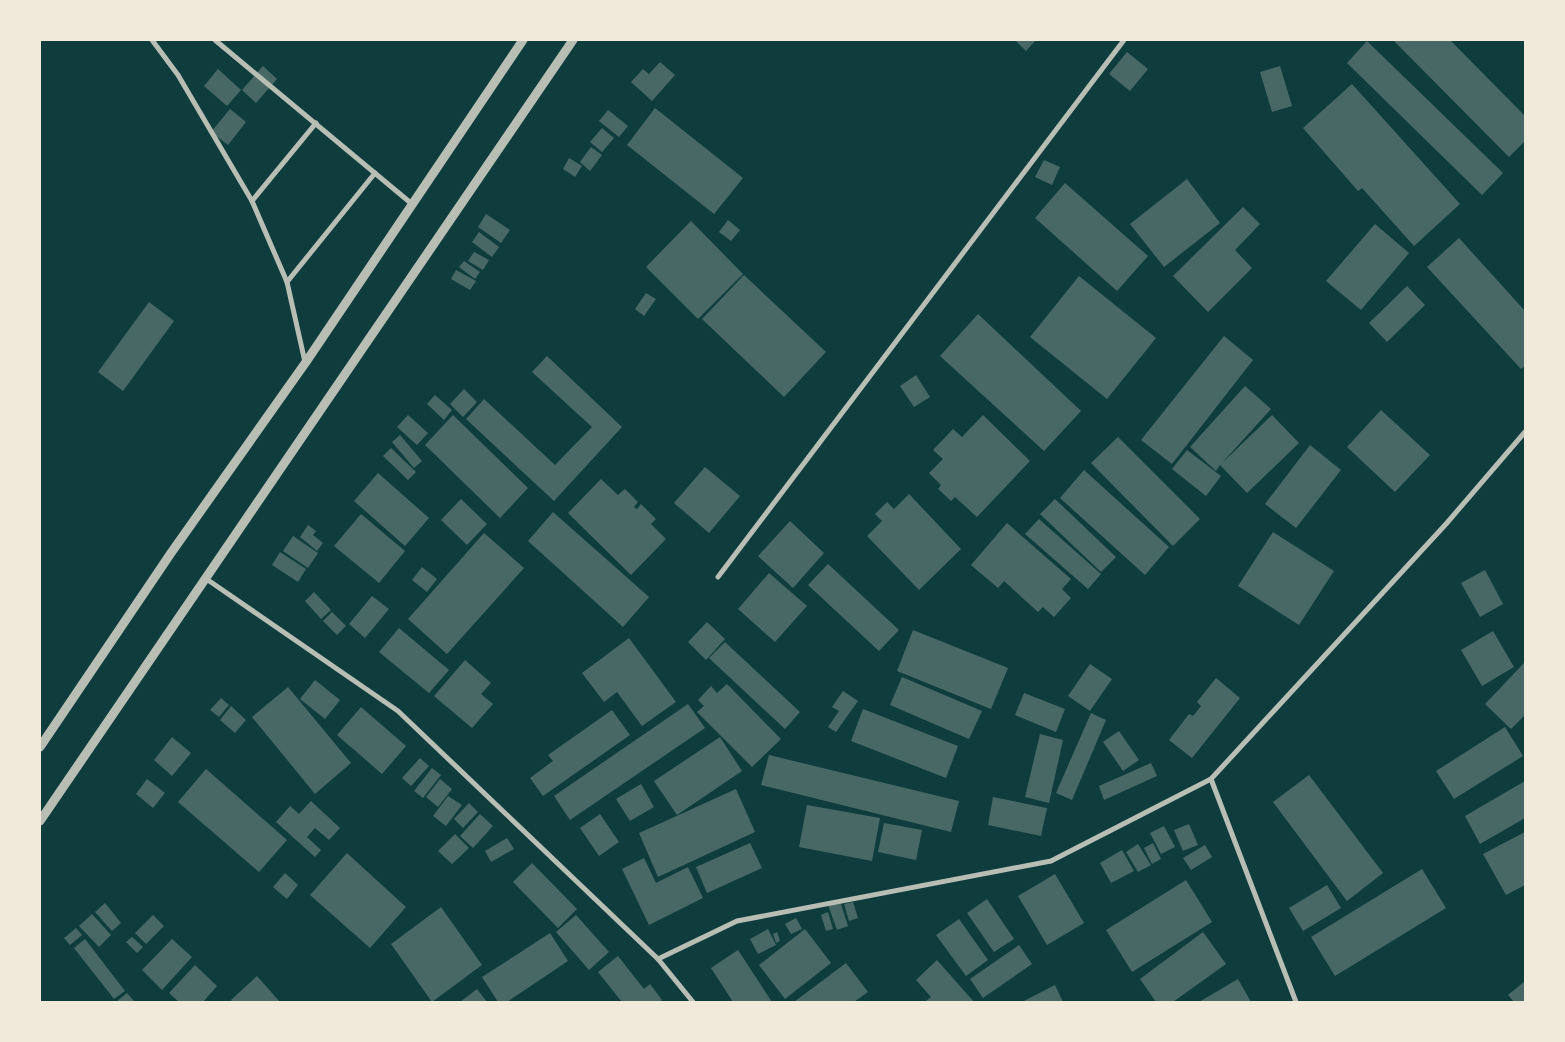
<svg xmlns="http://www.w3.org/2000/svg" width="1565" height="1042" viewBox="0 0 1565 1042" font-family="'Nunito Sans',sans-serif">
	<rect width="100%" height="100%" fill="#0f3d3e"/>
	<g fill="#486865">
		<polygon points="1015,40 1036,40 1026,51"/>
		<polygon points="1393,40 1450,40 1525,116 1525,141 1509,157"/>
		<polygon points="1367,41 1503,173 1482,195 1347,63"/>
		<polygon points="1127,52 1148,69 1130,91 1109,74"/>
		<polygon points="660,62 675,75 652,101 631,82 643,69 649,74"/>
		<polygon points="263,66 277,79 256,103 242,90"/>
		<polygon points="1280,66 1292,106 1272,112 1260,72"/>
		<polygon points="218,69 241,90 227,106 204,86"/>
		<polygon points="1352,84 1460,204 1414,246 1362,188 1358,191 1303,128"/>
		<polygon points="655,108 743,178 714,214 627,145"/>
		<polygon points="230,109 246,122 228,145 211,132"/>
		<polygon points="608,110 628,126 619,137 599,121"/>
		<polygon points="602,128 614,138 602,152 590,142"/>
		<polygon points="591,147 602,155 590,171 580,162"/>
		<polygon points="569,158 582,166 575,177 563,169"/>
		<polygon points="1044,160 1060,167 1052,185 1035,177"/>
		<polygon points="1187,179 1220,223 1164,267 1130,224"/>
		<polygon points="1065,183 1148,256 1117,291 1035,218"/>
		<polygon points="1243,207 1260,224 1235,250 1252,268 1208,312 1173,276"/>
		<polygon points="486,214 510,230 501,243 478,227"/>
		<polygon points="728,220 740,230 731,241 719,232"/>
		<polygon points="691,221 743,274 698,319 646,267"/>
		<polygon points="1375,224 1409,253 1361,310 1326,281"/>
		<polygon points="479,232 499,247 492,257 472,242"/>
		<polygon points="1459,238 1525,311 1525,366 1521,369 1427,267"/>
		<polygon points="474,252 489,260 483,270 468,261"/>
		<polygon points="464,261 480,272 475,279 459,267"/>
		<polygon points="456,270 476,281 470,290 451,279"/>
		<polygon points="744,275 826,352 784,397 702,319"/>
		<polygon points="1079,276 1156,338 1107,399 1030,337"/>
		<polygon points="1407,286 1425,305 1387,342 1369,323"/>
		<polygon points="646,293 656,299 644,316 635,309"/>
		<polygon points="149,302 174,321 123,391 98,372"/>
		<polygon points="978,314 1081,411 1044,451 940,356"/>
		<polygon points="1224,336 1253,360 1172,464 1141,440"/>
		<polygon points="547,356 622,427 554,501 466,419 484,399 555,465 592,427 532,372"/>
		<polygon points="916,375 930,397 914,407 900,386"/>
		<polygon points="1245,386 1271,409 1222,463 1272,415 1299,443 1247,493 1220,465 1216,471 1190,447"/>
		<polygon points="464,389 477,402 463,417 450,404"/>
		<polygon points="435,395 452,410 444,420 427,404"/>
		<polygon points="1381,410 1430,455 1395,492 1347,447"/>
		<polygon points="408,415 428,433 417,445 397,427"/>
		<polygon points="453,415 528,488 500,518 425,445"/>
		<polygon points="983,415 1030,461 977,517 955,497 951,501 938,489 941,485 929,473 943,459 933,450 953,429 962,437"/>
		<polygon points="400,435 422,461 414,468 392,442"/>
		<polygon points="1118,437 1200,519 1173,546 1091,463"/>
		<polygon points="1310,445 1341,470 1296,528 1265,504"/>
		<polygon points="391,448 416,472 408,480 383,456"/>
		<polygon points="1187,450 1221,476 1206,496 1172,469"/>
		<polygon points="705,467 740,496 709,533 674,503"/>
		<polygon points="1084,470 1169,547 1145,575 1060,498"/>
		<polygon points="378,473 429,518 405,546 354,501"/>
		<polygon points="601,479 618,495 625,489 638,502 634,507 637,509 641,504 656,519 651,524 666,539 631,575 568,513"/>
		<polygon points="909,494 961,549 919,590 867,536 882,521 875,514 887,502 894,509"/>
		<polygon points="461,499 487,524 467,545 441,520"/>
		<polygon points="1055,499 1116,557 1101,572 1040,514"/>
		<polygon points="553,512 649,597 623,627 528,541"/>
		<polygon points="361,514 405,551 379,583 334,546"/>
		<polygon points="1039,519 1101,574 1088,589 1025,534"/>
		<polygon points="790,521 824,553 793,588 758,556"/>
		<polygon points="1007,523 1071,579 1062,589 1071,598 1054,617 1043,607 1038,612 1004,581 998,588 971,565"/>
		<polygon points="308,525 316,531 313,535 323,543 317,551 300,537"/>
		<polygon points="1273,532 1334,571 1299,625 1238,586"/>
		<polygon points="484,533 524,568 447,654 408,619"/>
		<polygon points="293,536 318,553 308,568 283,551"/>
		<polygon points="280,552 306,569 298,582 272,565"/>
		<polygon points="828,564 899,630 879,651 808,585"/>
		<polygon points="422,567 437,579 427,592 412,580"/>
		<polygon points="1485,570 1503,604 1480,617 1461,583"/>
		<polygon points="769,573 807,606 775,642 738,609"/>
		<polygon points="314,592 331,610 321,619 305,601"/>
		<polygon points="372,596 389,609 365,638 349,624"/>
		<polygon points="332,612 346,626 337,635 323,621"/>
		<polygon points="707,622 725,639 706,660 688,642"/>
		<polygon points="399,628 449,670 429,693 379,652"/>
		<polygon points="913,630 1008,668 991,709 897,671"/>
		<polygon points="1493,631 1514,667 1482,686 1461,650"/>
		<polygon points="629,638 676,702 642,726 617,692 604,702 582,673"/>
		<polygon points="725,642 800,712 785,729 709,658"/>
		<polygon points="465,660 491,683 481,694 493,704 472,728 434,696"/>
		<polygon points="1525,662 1525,715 1511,729 1485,704"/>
		<polygon points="1090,664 1112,679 1090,711 1068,696"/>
		<polygon points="902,677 982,711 969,739 890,705"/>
		<polygon points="1216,678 1240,698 1192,758 1169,740 1189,714 1193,716 1201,706 1197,702"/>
		<polygon points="315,680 340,700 325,719 300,699"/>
		<polygon points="727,684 781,739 752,767 697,712 704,706 698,700 711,686 717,693"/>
		<polygon points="288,687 351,763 315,794 252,717"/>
		<polygon points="843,691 858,701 836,732 828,727 839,711 832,707"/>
		<polygon points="1024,693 1065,709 1056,732 1015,715"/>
		<polygon points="221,698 229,705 219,717 210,710"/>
		<polygon points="688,704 705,728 570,820 554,796"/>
		<polygon points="231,706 246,720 235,733 220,720"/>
		<polygon points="361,707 406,746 382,774 337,735"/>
		<polygon points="863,709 958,746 946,778 851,741"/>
		<polygon points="612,710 630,735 543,796 530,778 553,761 548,755"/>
		<polygon points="1091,713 1106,720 1072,800 1056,793"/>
		<polygon points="1505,727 1523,756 1454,799 1436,771"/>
		<polygon points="1119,731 1139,760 1123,771 1103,742"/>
		<polygon points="1040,734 1063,740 1049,803 1025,797"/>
		<polygon points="172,737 191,753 172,776 154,760"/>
		<polygon points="720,737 742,771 677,815 654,781"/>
		<polygon points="769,755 959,801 951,832 761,785"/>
		<polygon points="420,758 429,766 411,786 402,778"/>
		<polygon points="1151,763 1157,776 1104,800 1099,786"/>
		<polygon points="432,768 441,775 423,798 414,791"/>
		<polygon points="206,769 287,840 259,872 178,802"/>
		<polygon points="1309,775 1383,873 1347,901 1273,802"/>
		<polygon points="147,779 165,793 153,808 136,794"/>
		<polygon points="440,779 452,789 438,807 426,797"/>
		<polygon points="1525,781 1525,818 1480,844 1465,816"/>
		<polygon points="641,784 654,807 630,821 616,799"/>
		<polygon points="736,789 755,832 658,877 639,833"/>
		<polygon points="448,796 462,805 446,826 433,816"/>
		<polygon points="993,797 1047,808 1041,836 988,825"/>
		<polygon points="311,801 340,828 329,840 315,828 307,837 321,850 315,857 276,822 290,806 299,814"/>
		<polygon points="469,803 478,812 463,828 454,819"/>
		<polygon points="807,805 880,818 872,861 799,847"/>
		<polygon points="480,814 493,826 473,848 460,836"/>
		<polygon points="600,814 619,842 599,856 580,828"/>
		<polygon points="884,823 922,830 916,860 878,852"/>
		<polygon points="1189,824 1198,845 1183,851 1174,830"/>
		<polygon points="1164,826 1175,847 1161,854 1150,833"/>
		<polygon points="1525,832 1525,885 1506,895 1483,854"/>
		<polygon points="455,834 469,848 452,864 438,851"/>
		<polygon points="507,838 514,849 491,862 485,851"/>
		<polygon points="750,843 762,868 707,893 696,867"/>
		<polygon points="1153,843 1161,859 1152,864 1144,848"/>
		<polygon points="1138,844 1151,865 1138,872 1126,852"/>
		<polygon points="1205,845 1212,857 1191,870 1183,858"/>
		<polygon points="1122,850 1134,871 1111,883 1100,863"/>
		<polygon points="347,853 406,907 370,948 310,895"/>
		<polygon points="644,858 656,883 688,867 703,898 649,925 622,869"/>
		<polygon points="532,863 577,909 558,928 513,882"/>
		<polygon points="1422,869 1446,908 1335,976 1311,937"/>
		<polygon points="285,873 298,885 287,899 273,887"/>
		<polygon points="1055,874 1084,923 1047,945 1018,896"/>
		<polygon points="1186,880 1212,922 1132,972 1106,930"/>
		<polygon points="1327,885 1341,908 1303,931 1289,908"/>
		<polygon points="987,899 1014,939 994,952 967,913"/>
		<polygon points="840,901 848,926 837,930 828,905"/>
		<polygon points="853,902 858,918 849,921 844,904"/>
		<polygon points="105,903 121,923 112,931 95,912"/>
		<polygon points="441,907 482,965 432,1002 391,944"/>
		<polygon points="828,912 833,929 826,931 821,915"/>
		<polygon points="92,914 111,935 99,947 79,926"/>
		<polygon points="153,915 164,926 146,944 135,933"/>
		<polygon points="576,915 609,952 589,970 556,932"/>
		<polygon points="796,918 802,929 791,934 785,924"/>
		<polygon points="959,919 988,960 966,976 936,935"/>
		<polygon points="76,928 82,935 70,945 64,938"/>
		<polygon points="768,929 776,945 758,954 750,939"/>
		<polygon points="805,929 831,963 785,999 759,965"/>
		<polygon points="777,932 780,941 776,943 773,934"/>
		<polygon points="1203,932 1226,964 1173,1002 1156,1002 1140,979"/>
		<polygon points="550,933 568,961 507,1002 498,1002 482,977"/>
		<polygon points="132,937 143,947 137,953 126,942"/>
		<polygon points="85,939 125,991 114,999 74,948"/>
		<polygon points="172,939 192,957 162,990 142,970"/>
		<polygon points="1019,945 1032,964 983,998 970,979"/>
		<polygon points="738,950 772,1002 733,1002 711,968"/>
		<polygon points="618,956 644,989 650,984 662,1000 659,1002 622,1002 598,972"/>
		<polygon points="937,960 974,1002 926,1001 931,997 916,980"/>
		<polygon points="846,963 868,992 854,1002 794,1002"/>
		<polygon points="195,965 217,986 203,1002 179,1002 169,993"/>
		<polygon points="257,976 280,1002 233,1002 231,1000"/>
		<polygon points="1238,979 1251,1002 1199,1002"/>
		<polygon points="1525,981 1525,1002 1514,1002 1508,995"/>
		<polygon points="1055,985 1063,1002 1022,1002"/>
		<polygon points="477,989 487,1002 460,1002"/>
		<polygon points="127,993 135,1002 116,1002"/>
	</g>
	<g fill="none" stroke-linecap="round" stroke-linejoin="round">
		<g stroke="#b8beb3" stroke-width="5">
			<polyline points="152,40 178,75 252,201 287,282 305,362"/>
			<polyline points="215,40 412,204"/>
			<polyline points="252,201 316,123"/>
			<polyline points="287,282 375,173"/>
			<polyline points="718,577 1124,40"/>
			<polyline points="205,578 398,711 658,959 693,1002"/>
			<polyline points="1211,779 1296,1002"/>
			<polyline points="658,959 737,921 1051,861 1211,779 1446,524 1525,432"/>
		</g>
		<g stroke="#b8beb3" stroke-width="9">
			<polyline points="40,747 171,553 306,362 523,40"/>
			<polyline points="40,821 573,40"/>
		</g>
	</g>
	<rect width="1565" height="1042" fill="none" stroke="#f1e9da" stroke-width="82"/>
</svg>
